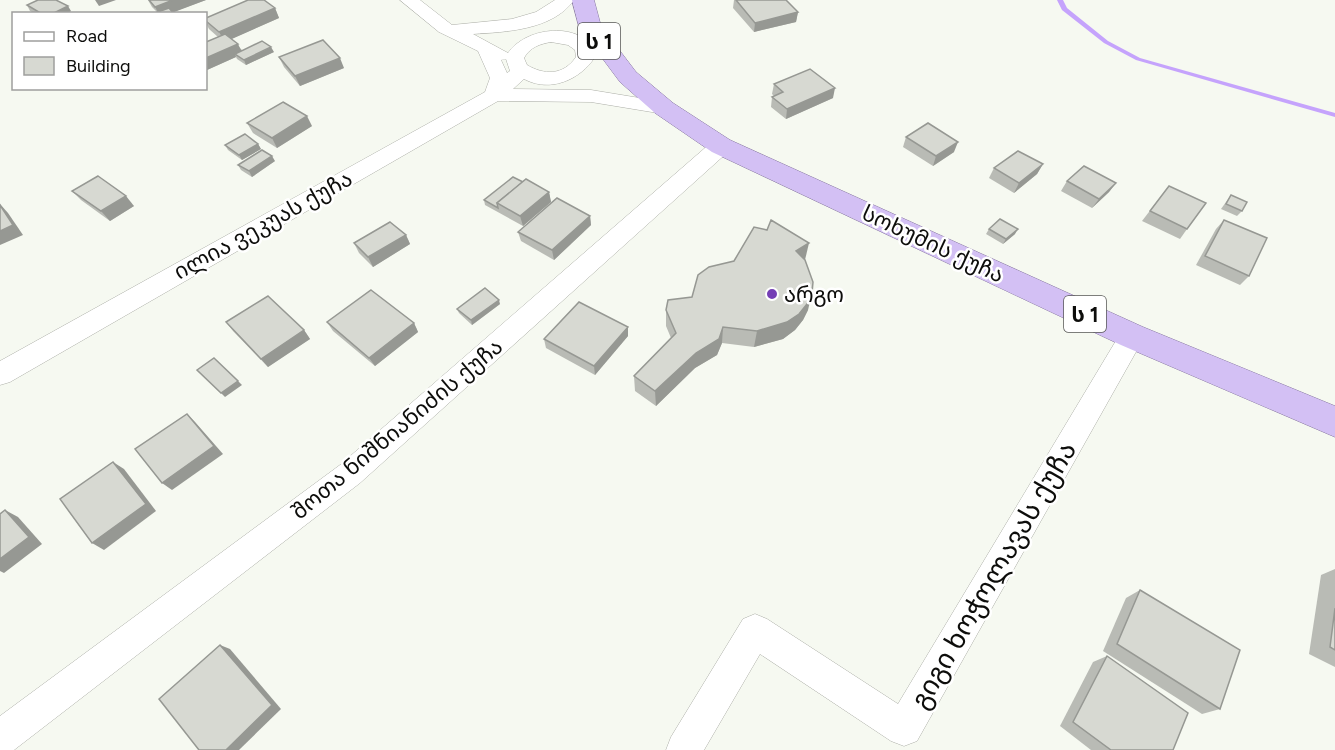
<svg xmlns="http://www.w3.org/2000/svg" width="1335" height="750" viewBox="0 0 1335 750" font-family="Figtree,'Noto Sans Georgian',sans-serif">
	<rect width="100%" height="100%" fill="#f6f9f1"/>
	<g fill="none" stroke-linecap="round" stroke-linejoin="round">
		<polygon fill="#c5a3fc" fill-rule="evenodd" points="1057,0 1063,0 1067,8 1108,41 1140,58 1335,113 1335,117 1136,60 1104,43 1062,10"/>
		<g stroke="#acaea7" stroke-width="1">
			<g id="minor">
				<path d="M400,0H420L452,25L512,19L536,12L555,0H574C553,30 506,32 473,34L508,53C525,28 575,21 594,48L595,57C580,80 550,93 524,79L513,89L591,90L664,102L671,104L674,108L671,112L664,114L591,102L498,101L10,382L0,385V361L485,92L490,78L478,51L439,32ZM551,42L568,45L575,50L576,57C563,76 544,75 527,65L524,58C530,47 540,44 551,42ZM506,59L510,71L507,73L501,60Z"/>
				<polygon points="721,139 729,141 732,146 729,151 360,483 14,750 0,750 0,716 340,465 713,141"/>
				<polygon points="1132,326 1141,329 1145,336 1141,343 917,741 904,746 891,741 760,654 704,750 666,750 671,737 743,619 755,614 767,619 898,704 1123,329"/>
			</g>
		</g>
		<g stroke="#8777a0" stroke-width="1">
			<polygon id="trunk" points="572,0 594,0 601,26 636,72 673,103 730,140 1143,327 1335,406 1335,437 1121,345 712,152 655,113 620,82 579,27"/>
		</g>
		<use href="#minor" fill="#fff" fill-rule="evenodd"/>
		<use href="#trunk" fill="#d3c0f4" fill-rule="evenodd"/>
	</g>
	<g fill="#b9bbb5">
		<polygon points="148,0 206,0 173,12 157,12 152,7"/>
		<polygon points="734,0 786,0 798,12 796,22 754,32 733,8"/>
		<polygon points="27,5 71,11 66,14 36,14 30,11"/>
		<polygon points="275,8 279,18 231,39 242,50 274,52 246,65 237,59 236,57 207,70 206,69 206,42 218,37 209,29 206,23 206,18"/>
		<polygon points="279,57 344,68 300,86 284,67"/>
		<polygon points="774,84 833,98 786,119 771,107 772,97 774,96 772,94"/>
		<polygon points="247,123 312,126 277,148 253,133"/>
		<polygon points="906,137 954,152 933,166 903,147"/>
		<polygon points="258,144 261,149 242,160 228,150 225,145"/>
		<polygon points="275,161 252,177 241,170 238,165"/>
		<polygon points="1043,164 1037,174 1014,193 989,178 994,168"/>
		<polygon points="1067,181 1116,183 1109,192 1092,208 1061,191"/>
		<polygon points="523,182 549,192 551,202 523,226 485,205 484,200"/>
		<polygon points="1169,186 1187,229 1180,239 1142,221"/>
		<polygon points="72,191 134,206 110,221 81,200"/>
		<polygon points="1231,195 1242,211 1237,216 1221,209"/>
		<polygon points="590,216 591,225 554,260 521,241 518,232"/>
		<polygon points="1224,220 1249,276 1240,285 1196,265 1216,229"/>
		<polygon points="989,229 1015,234 1003,244 986,234"/>
		<polygon points="767,230 805,260 808,310 803,320 795,330 783,339 754,347 722,343 717,355 695,368 656,406 635,391 634,376 671,338 666,326 666,310 692,297 734,261"/>
		<polygon points="406,235 410,244 373,267 359,253 354,243"/>
		<polygon points="500,304 472,325 459,313 457,309"/>
		<polygon points="226,322 304,330 310,339 268,367 233,331"/>
		<polygon points="327,322 414,323 418,332 375,366 333,331"/>
		<polygon points="628,327 628,336 595,375 546,348 544,339"/>
		<polygon points="1335,569 1335,667 1309,654 1321,575"/>
		<polygon points="1140,590 1220,709 1202,714 1103,651 1126,598"/>
		<polygon points="1107,656 1173,750 1091,750 1060,726 1093,662"/>
	</g>
	<g fill="#969893">
		<polygon points="95,0 116,0 99,6"/>
		<polygon points="173,0 206,0 169,14 159,14 155,7"/>
		<polygon points="68,6 71,11 66,14 52,14"/>
		<polygon points="275,8 279,18 225,42 219,32"/>
		<polygon points="798,12 796,22 754,32 755,23"/>
		<polygon points="238,44 243,54 235,54 236,57 207,70 206,68 206,58"/>
		<polygon points="271,47 274,52 246,65 244,60"/>
		<polygon points="340,58 344,68 300,86 295,76"/>
		<polygon points="835,88 833,98 786,119 787,109"/>
		<polygon points="307,116 312,126 277,148 272,138"/>
		<polygon points="958,142 954,152 933,166 936,156"/>
		<polygon points="258,144 261,149 242,160 239,155"/>
		<polygon points="272,156 275,161 252,177 249,171"/>
		<polygon points="1043,164 1037,174 1014,193 1019,183"/>
		<polygon points="1116,183 1109,192 1092,208 1099,199"/>
		<polygon points="549,192 551,202 523,226 520,216"/>
		<polygon points="126,196 134,206 110,221 101,211"/>
		<polygon points="0,204 8,213 23,235 0,245"/>
		<polygon points="590,216 591,225 554,260 552,250"/>
		<polygon points="1018,229 1015,234 1003,244 1006,239"/>
		<polygon points="406,235 410,244 373,267 368,257"/>
		<polygon points="809,243 805,260 796,251"/>
		<polygon points="812,293 808,310 803,320 795,330 783,339 754,347 757,331"/>
		<polygon points="499,300 500,304 472,325 471,320"/>
		<polygon points="414,323 418,332 375,366 369,358"/>
		<polygon points="628,327 628,336 595,375 594,366"/>
		<polygon points="723,327 722,343 717,355 695,368 656,406 655,391"/>
		<polygon points="304,330 310,339 268,367 261,359"/>
		<polygon points="238,381 242,385 225,397 221,393"/>
		<polygon points="187,414 195,422 223,454 172,490 162,483"/>
		<polygon points="113,462 124,469 156,511 104,550 92,543"/>
		<polygon points="5,510 18,517 42,544 4,573 0,571 0,559"/>
		<polygon points="220,645 230,649 281,709 239,750 226,750"/>
	</g>
	<g fill="#d7d9d2" stroke="#969893" stroke-width="1.5">
		<polygon points="38,0 56,0 68,6 52,14 42,14 27,5"/>
		<polygon points="149,0 173,0 155,7"/>
		<polygon points="248,0 264,0 275,8 219,32 206,21 206,18"/>
		<polygon points="736,0 786,0 798,12 755,23"/>
		<polygon points="169,8 174,14 152,14"/>
		<polygon points="225,34 238,44 206,58 206,42"/>
		<polygon points="323,40 340,58 295,76 279,57"/>
		<polygon points="262,41 271,47 244,60 235,54"/>
		<polygon points="810,69 835,88 787,109 772,97 783,92 774,84"/>
		<polygon points="283,102 307,116 272,138 247,123"/>
		<polygon points="928,123 958,142 936,156 906,137"/>
		<polygon points="245,134 258,144 239,155 225,145"/>
		<polygon points="262,150 272,156 249,171 238,165"/>
		<polygon points="1018,151 1043,164 1019,183 994,168"/>
		<polygon points="1084,166 1116,183 1099,199 1067,181"/>
		<polygon points="98,176 126,196 101,211 72,191"/>
		<polygon points="513,177 523,182 497,203 498,208 484,200"/>
		<polygon points="526,179 549,192 520,216 497,203"/>
		<polygon points="1169,186 1206,203 1187,229 1150,211"/>
		<polygon points="1231,195 1247,202 1242,211 1226,204"/>
		<polygon points="557,198 590,216 552,250 518,232"/>
		<polygon points="0,205 13,225 0,231"/>
		<polygon points="1000,219 1018,229 1006,239 989,229"/>
		<polygon points="771,220 809,243 796,251 805,260 813,282 812,293 807,304 799,314 787,322 757,331 723,327 719,339 696,353 655,391 634,376 676,333 666,310 668,300 692,297 698,275 709,267 734,261 754,227 767,230"/>
		<polygon points="1224,220 1267,238 1249,276 1205,256"/>
		<polygon points="390,222 406,235 368,257 354,243"/>
		<polygon points="485,288 499,300 471,320 457,309"/>
		<polygon points="371,290 414,323 369,358 327,322"/>
		<polygon points="268,296 304,330 261,359 226,322"/>
		<polygon points="579,302 628,327 594,366 544,339"/>
		<polygon points="214,358 238,381 221,393 197,370"/>
		<polygon points="187,414 214,446 162,483 135,449"/>
		<polygon points="113,462 146,504 92,543 60,499"/>
		<polygon points="5,510 29,537 0,559 0,514"/>
		<polygon points="1140,590 1240,650 1220,709 1117,644"/>
		<polygon points="1335,608 1335,650 1330,647"/>
		<polygon points="220,645 272,705 226,750 199,750 159,699"/>
		<polygon points="1107,656 1188,713 1173,750 1111,750 1073,722"/>
	</g>
	<circle fill="#753fb5" stroke="#fff" stroke-width="2" cx="772" cy="294" r="6"/>
	<g text-anchor="middle" dominant-baseline="central" stroke-width="5" stroke-linejoin="round" paint-order="stroke">
		<g fill="#fff" stroke="#565654" stroke-width="1.5">
			<rect x="578" y="23" width="42" height="36" rx="4.5"/>
			<rect x="1064" y="296" width="42" height="36" rx="4.5"/>
		</g>
		<g font-size="21" font-weight="bold" fill="#0d0d0b">
			<text x="599" y="41">ს 1</text>
			<text x="1085" y="314">ს 1</text>
		</g>
		<g font-size="22" fill="#0d0d0b" stroke="#fff">
			<text transform="translate(263 225) rotate(-29)">ილია ვეკუას ქუჩა</text>
			<text transform="translate(933 244) rotate(25)">სოხუმის ქუჩა</text>
			<text transform="translate(397 429) rotate(-40)">შოთა ნიშნიანიძის ქუჩა</text>
		</g>
		<g font-size="22" fill="#0d0d0b" stroke="#fff" text-anchor="start">
			<text x="784" y="294">არგო</text>
		</g>
		<g font-size="27" fill="#0d0d0b" stroke="#fff">
			<text transform="translate(993 575) rotate(-60)">გიგი ხოჭოლავას ქუჩა</text>
		</g>
	</g>
	<rect x="12" y="12" width="195" height="78" fill="#ffffff" stroke="#9e9e9d" stroke-width="1.5"/>
	<rect x="24" y="32" width="30" height="9" fill="#ffffff" stroke="#9e9e9d" stroke-width="1.5"/>
	<text x="66" y="42" font-size="18" fill="#0d0d0b">Road</text>
	<rect x="24" y="57" width="30" height="18" fill="#d7d9d2" stroke="#9e9e9d" stroke-width="1.5"/>
	<text x="66" y="72" font-size="18" fill="#0d0d0b">Building</text>
</svg>
